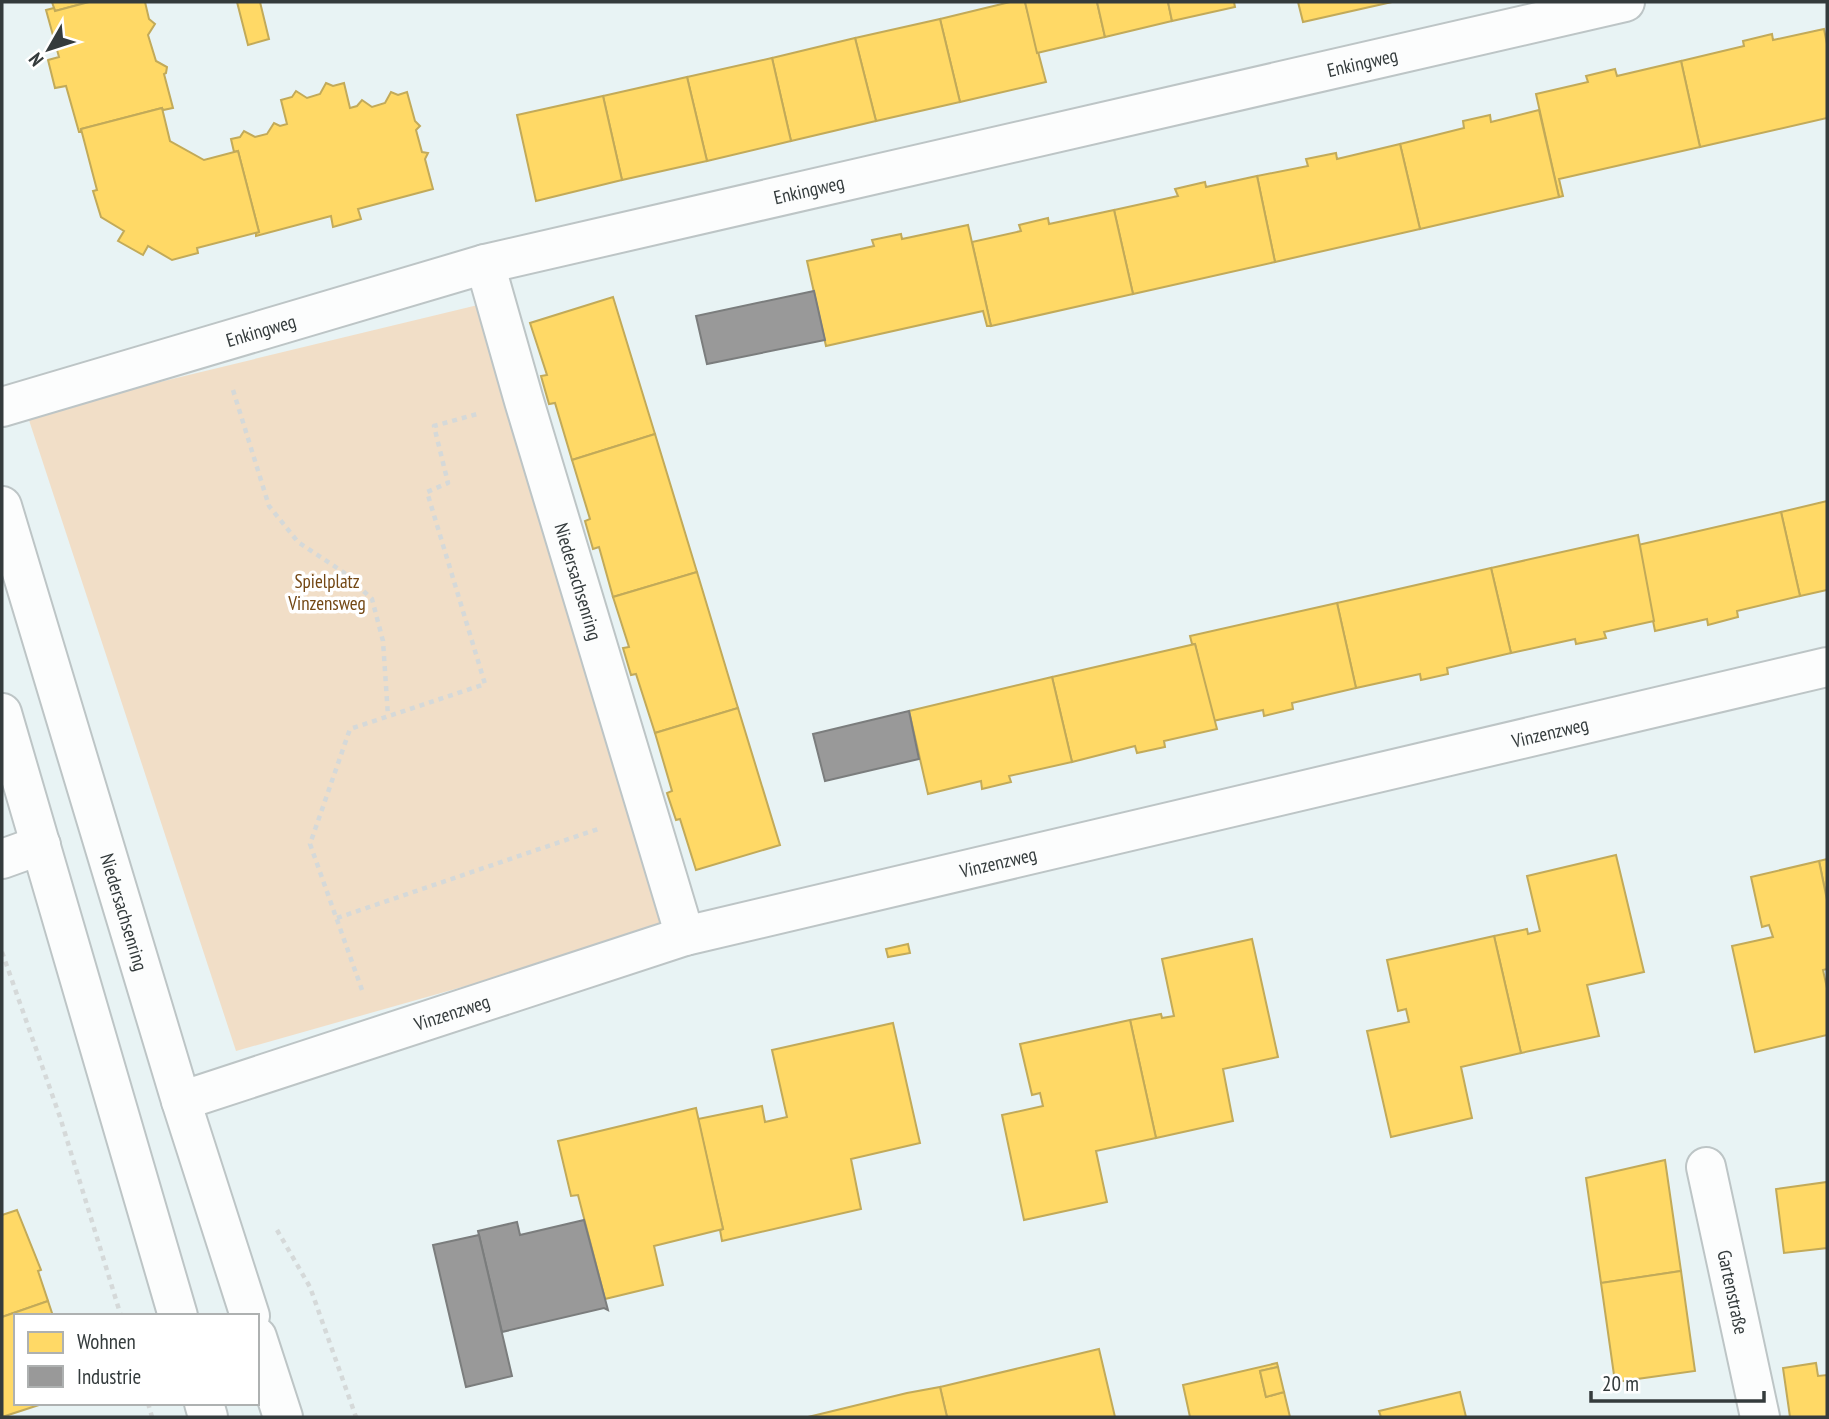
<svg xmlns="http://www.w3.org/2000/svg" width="1829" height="1419" viewBox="0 0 1829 1419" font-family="'PT Sans Narrow',sans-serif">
	<rect width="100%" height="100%" fill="#e8f3f4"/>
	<polygon fill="#f1dec7" points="482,304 664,930 236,1051 27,414"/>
	<g fill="#ffd966" stroke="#c2aa59" stroke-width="2">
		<polygon points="52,2 89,2 55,11"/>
		<polygon points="89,2 145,2 149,19 155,24 148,35 156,61 167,67 166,73 164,74 173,108 163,110 162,108 81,129 81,132 79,132 66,86 55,88 48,60 59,57 46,10 54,8 55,11"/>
		<polygon points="237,2 260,2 269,39 248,45"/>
		<polygon points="1010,2 1025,2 1046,82 960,102 940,19"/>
		<polygon points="1025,2 1097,2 1105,37 1037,53"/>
		<polygon points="1097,2 1168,2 1172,21 1105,37"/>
		<polygon points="1168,2 1234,2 1235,7 1172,21"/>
		<polygon points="1298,2 1392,2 1303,22"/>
		<polygon points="940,19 960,102 876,121 855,38"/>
		<polygon points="1824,29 1827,44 1827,118 1700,147 1681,61 1744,46 1743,41 1772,34 1773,40"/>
		<polygon points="855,38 876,121 791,141 772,58"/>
		<polygon points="772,58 791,141 707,161 687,77"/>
		<polygon points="1681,61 1700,147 1559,179 1563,196 1559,197 1536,94 1588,82 1586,76 1615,69 1617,76"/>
		<polygon points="687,77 707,161 622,180 603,96"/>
		<polygon points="326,83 333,86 344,83 350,108 357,106 362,100 372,107 385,103 391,92 398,95 407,92 415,121 420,126 416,130 422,152 428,153 425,159 433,189 358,209 361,219 333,227 331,216 256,236 256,233 259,232 238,151 234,152 231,139 240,137 244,131 255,137 267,134 274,123 280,126 287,124 281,100 292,97 296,91 307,98 320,94"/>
		<polygon points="603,96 622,180 536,201 517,115"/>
		<polygon points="162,108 170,141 204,160 238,151 259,232 197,248 198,253 172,260 148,246 143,255 118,241 124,231 101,217 93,191 97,190 81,129"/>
		<polygon points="1539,110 1559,197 1420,229 1400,144 1464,128 1463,121 1490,115 1491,122"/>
		<polygon points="1400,144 1420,229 1275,262 1257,176 1308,166 1306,159 1336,153 1337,159"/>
		<polygon points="1257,176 1275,262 1133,294 1114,210 1178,196 1175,189 1205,182 1206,187"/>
		<polygon points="1114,210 1133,294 991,326 972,242 1021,231 1019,225 1048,218 1049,224"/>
		<polygon points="968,225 991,326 987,326 983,311 826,346 807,261 874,246 872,240 901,234 902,239"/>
		<polygon points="613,297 655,434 572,460 555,403 549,404 541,376 547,375 530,323"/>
		<polygon points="655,434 697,572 613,597 599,547 593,549 585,521 590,519 572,460"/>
		<polygon points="1827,501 1827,590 1800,596 1781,512"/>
		<polygon points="1781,512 1800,596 1737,611 1738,617 1708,625 1707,619 1655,631 1638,545"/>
		<polygon points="1638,535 1654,621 1604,632 1606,638 1576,644 1575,639 1511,653 1491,568"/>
		<polygon points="1491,568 1511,653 1447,668 1448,674 1421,680 1420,674 1356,688 1337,603"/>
		<polygon points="697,572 738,708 655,733 636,674 631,675 623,648 629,647 613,597"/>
		<polygon points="1337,603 1356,688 1292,703 1293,709 1264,716 1263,710 1213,721 1195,644 1192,644 1190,636"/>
		<polygon points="1195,644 1217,729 1164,741 1165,747 1137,753 1135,746 1072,762 1052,677"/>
		<polygon points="1052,677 1072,762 1009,776 1011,782 982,789 981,781 928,794 909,711"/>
		<polygon points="738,708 780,845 696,870 680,819 676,820 667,793 672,791 655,733"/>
		<polygon points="1616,855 1644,972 1587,985 1599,1036 1521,1053 1494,936 1527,929 1528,934 1540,931 1527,876"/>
		<polygon points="1827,859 1827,900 1819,861"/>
		<polygon points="1819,861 1827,900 1827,969 1823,970 1827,988 1827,1035 1755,1052 1732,946 1773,937 1769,925 1762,927 1751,877"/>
		<polygon points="1494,936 1521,1053 1461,1067 1472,1118 1391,1137 1367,1031 1409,1022 1406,1009 1398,1011 1387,960"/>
		<polygon points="1252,939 1278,1057 1223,1069 1233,1121 1156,1138 1130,1020 1161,1014 1162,1018 1174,1016 1162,959"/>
		<polygon points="908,944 910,953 888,957 886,949"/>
		<polygon points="1130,1020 1156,1138 1096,1151 1107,1202 1024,1220 1002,1115 1043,1106 1040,1093 1032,1095 1020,1044"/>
		<polygon points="893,1023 920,1143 851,1159 861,1209 722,1241 720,1230 723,1229 698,1119 762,1106 765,1122 787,1117 772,1050"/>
		<polygon points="696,1108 723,1229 654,1246 663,1285 605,1299 578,1195 571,1196 558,1141"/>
		<polygon points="1665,1160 1681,1271 1601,1283 1586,1178"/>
		<polygon points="1827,1182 1827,1248 1784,1253 1776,1189"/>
		<polygon points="17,1210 41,1270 38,1271 48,1301 2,1317 2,1215"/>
		<polygon points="1681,1271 1695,1371 1615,1382 1601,1283"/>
		<polygon points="48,1301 53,1316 16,1316 16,1403 45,1403 2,1417 2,1317"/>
		<polygon points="1099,1349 1115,1417 947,1417 940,1387"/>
		<polygon points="1277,1363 1278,1367 1260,1371 1266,1397 1284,1392 1290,1417 1190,1417 1183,1385"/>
		<polygon points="1816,1363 1818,1376 1827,1375 1827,1417 1790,1417 1783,1368"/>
		<polygon points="1278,1367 1284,1392 1266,1397 1260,1371"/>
		<polygon points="940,1387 947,1417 808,1417 907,1393"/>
		<polygon points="1460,1392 1466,1417 1381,1417 1379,1411"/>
	</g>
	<g fill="#999" stroke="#7b7d7d" stroke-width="2">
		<polygon points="814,291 825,340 707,364 696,316"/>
		<polygon points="909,711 919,759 825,781 813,734"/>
		<polygon points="584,1220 608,1310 604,1308 502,1332 478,1231 517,1222 520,1235"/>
		<polygon points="479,1235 512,1376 466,1387 433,1245"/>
	</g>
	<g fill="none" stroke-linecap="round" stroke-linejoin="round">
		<g stroke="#bdc5c6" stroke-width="42">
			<g id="street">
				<path id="s1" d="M485,264L524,401L685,936"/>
				<path id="s2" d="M2,407L485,264L1625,2"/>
				<polyline points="2,859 41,845"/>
				<path id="s3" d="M181,1101L685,936L1827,667"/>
				<path id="s4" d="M1706,1167L1760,1417"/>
			</g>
		</g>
		<g stroke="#bdc5c6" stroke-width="42">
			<g id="secondary">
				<path id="s5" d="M2,506L181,1101L250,1316"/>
				<polyline points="2,713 178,1316"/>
				<polyline points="257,1337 283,1417"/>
				<polyline points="204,1403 208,1417"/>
			</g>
		</g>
		<g stroke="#d5d9d9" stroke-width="4.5" stroke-dasharray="5 5" stroke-linecap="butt">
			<polyline points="233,390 269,506 298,542 343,572 372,599 383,641 388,716"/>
			<polyline points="337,918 601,828"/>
			<polyline points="2,952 60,1117 121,1316"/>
			<polyline points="362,990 310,844 350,729 485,684 427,492 448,483 434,426 477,414"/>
			<polyline points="277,1230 310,1287 356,1417"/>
			<polyline points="148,1403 152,1417"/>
		</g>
		<use href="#street" stroke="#fcfdfd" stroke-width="38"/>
		<use href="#secondary" stroke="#fcfdfd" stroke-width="38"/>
	</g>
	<g text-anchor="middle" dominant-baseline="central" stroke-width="7" stroke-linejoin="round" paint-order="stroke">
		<g font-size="19" fill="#343b3c" stroke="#fff">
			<text stroke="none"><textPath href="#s2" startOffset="1404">Enkingweg</textPath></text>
			<text stroke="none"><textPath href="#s2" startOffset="836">Enkingweg</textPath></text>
			<text stroke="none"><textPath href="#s2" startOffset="270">Enkingweg</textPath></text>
			<text stroke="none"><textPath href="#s1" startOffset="331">Niedersachsenring</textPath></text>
			<text stroke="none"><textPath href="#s3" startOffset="1419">Vinzenzweg</textPath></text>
			<text stroke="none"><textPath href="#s3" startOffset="852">Vinzenzweg</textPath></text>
			<text stroke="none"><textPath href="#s5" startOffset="424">Niedersachsenring</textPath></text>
			<text stroke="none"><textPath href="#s3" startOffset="285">Vinzenzweg</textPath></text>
			<text stroke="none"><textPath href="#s4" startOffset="128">Gartenstraße</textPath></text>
		</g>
		<g font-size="19" fill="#734713" stroke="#fff">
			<text x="327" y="581">Spielplatz<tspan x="327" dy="22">Vinzensweg</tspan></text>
		</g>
	</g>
	<rect width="1829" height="1419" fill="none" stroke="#343b3c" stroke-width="7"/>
	<rect x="14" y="1314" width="245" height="91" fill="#ffffff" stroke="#aeb1b1" stroke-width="2"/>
	<rect x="28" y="1332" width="35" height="21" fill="#ffd966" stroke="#aeb1b1" stroke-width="2"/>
	<text x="77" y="1349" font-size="21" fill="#343b3c">Wohnen</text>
	<rect x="28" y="1366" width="35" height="21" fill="#999999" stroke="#aeb1b1" stroke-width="2"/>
	<text x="77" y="1384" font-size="21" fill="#343b3c">Industrie</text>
	<g transform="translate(49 49) rotate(231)" stroke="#ffffff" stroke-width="5" paint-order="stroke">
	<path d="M0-5L12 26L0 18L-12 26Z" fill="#343b3c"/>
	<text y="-10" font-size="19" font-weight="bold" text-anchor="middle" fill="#343b3c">N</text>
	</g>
	<path d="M1591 1391v10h173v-10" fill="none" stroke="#343b3c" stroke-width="3.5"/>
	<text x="1602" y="1391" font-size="21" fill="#343b3c" stroke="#ffffff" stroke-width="5" paint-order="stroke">20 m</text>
</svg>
